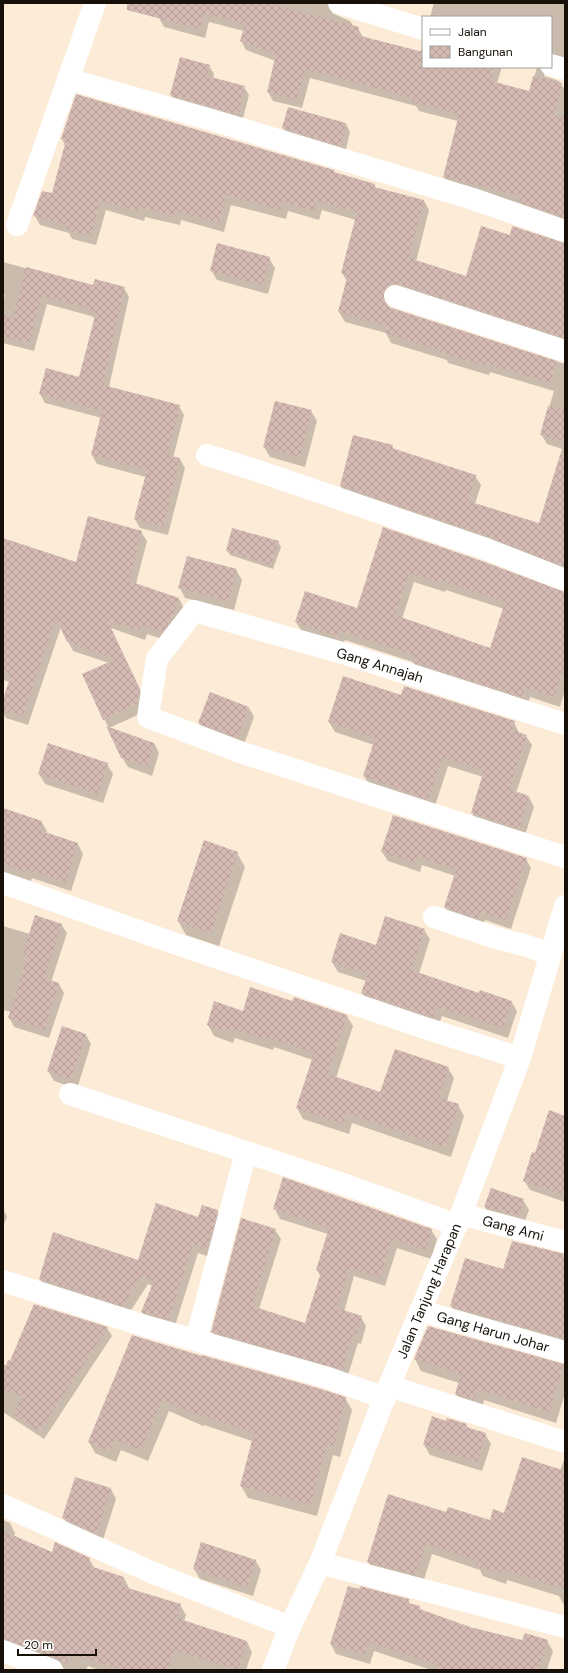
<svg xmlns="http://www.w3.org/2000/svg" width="568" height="1673" viewBox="0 0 568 1673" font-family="'DM Sans',sans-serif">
	<defs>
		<pattern id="building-cross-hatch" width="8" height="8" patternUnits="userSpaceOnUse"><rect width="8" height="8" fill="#d5bab3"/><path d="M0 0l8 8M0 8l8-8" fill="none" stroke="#b69f99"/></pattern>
	</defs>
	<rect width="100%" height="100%" fill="#fcecd7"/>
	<g fill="#0003" fill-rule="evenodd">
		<polygon points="129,3 336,3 332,9 332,13 350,21 354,27 358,28 363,37 420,53 423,43 423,67 502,67 497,83 530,92 537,67 546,67 544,76 559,81 565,90 565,225 525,211 521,204 449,186 444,177 458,121 419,111 416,106 310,78 302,108 273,101 268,92 276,61 246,50 241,41 244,31 209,22 205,38 164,27 159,18"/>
		<polygon points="434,3 565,3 565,64 551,63 551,17 430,17"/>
		<polygon points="209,66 214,74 213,79 244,87 249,95 242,122 176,103 171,95"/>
		<polygon points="346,124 350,132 345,153 288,136 283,128"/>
		<polygon points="62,139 334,171 335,174 374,184 376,188 424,201 429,210 416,262 467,278 565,302 565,345 388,303 388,307 565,364 565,574 347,495 341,486 392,446 394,450 475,476 481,485 475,504 540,524 562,449 547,444 541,434 554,391 490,372 489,375 448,363 447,360 391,343 386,333 345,322 339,312 347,281 342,273 356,220 322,210 319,220 288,211 286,219 231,205 224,232 181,220 180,225 145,217 144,221 106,210 96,245 72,239 69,233 40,225 35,216 53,194 66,147"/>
		<polygon points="269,258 275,268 268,294 217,280 211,270"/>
		<polygon points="3,262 94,287 124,288 129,297 109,387 179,406 184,415 173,458 180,459 185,468 168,535 140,528 135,519 146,477 97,464 92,455 102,418 45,403 40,394 80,378 96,319 91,316 47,304 34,351 3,343 3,303 5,295 3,294"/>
		<polygon points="311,411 317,421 305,467 270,457 264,447"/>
		<path d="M384,528L565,593V690L560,707L530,697L527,706L418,671L413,662L345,640L343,646L302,632L296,622L357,609ZM414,582L445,592L446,590L504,609L491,650L402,619Z"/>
		<polygon points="141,532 147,541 136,584 179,599 184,608 168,641 147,634 145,640 111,628 144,699 142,713 109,728 104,719 109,663 73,651 61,627 28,725 6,718 3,712 3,702 10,682 3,680 3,539 77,563"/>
		<polygon points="278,542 281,547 273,569 230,555 227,550"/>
		<polygon points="236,570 242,580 234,610 185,598 180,588"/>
		<polygon points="402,696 514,722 519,733 526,736 532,745 516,793 529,797 534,807 524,838 477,823 472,813 483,777 448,766 434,809 370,786 364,776 374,745 335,732 329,722"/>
		<polygon points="249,708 254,717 243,747 205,732 199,723"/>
		<polygon points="154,743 159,753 152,776 128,767 122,757"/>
		<polygon points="107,764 113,774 103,803 45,784 39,774"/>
		<polygon points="3,809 41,821 47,831 46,833 78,844 83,854 71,891 32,878 31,881 3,872"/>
		<polygon points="382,852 526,859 531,868 511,929 485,920 483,927 450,916 445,907 455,876 422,865 420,872 388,861"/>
		<polygon points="237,853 245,867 219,946 186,935 178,921"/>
		<polygon points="61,924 67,933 51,982 59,984 64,993 49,1038 14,1027 9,1017 11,1012 3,1010 3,926 30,934"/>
		<polygon points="424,930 430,939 419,974 480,994 511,1001 517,1011 508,1038 442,1016 438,1027 368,1003 362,993 366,981 338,972 332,962"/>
		<polygon points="293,1002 347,1016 353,1026 336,1078 381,1093 448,1068 454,1078 447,1101 458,1105 464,1116 451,1157 352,1123 349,1134 303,1119 297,1108 313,1060 274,1047 273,1050 235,1038 233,1043 214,1036 208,1025 243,1012"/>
		<polygon points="86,1035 91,1044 77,1089 54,1081 48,1071"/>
		<polygon points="565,1117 565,1202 530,1190 524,1180 535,1154"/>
		<polygon points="523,1200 529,1210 523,1226 491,1217 485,1207"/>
		<polygon points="3,1209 7,1217 3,1226"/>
		<polygon points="275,1209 431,1230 437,1239 431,1259 397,1248 385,1286 354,1276 344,1312 361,1317 366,1326 361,1344 358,1343 347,1378 218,1341 212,1332 275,1230 281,1239 259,1309 306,1324 321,1277 317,1270 328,1234 280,1219"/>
		<polygon points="217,1210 223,1220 213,1258 198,1253 174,1329 148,1321 142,1312 152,1286 148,1284 128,1315 45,1289 40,1279 139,1261 199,1218"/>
		<polygon points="565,1255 565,1346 456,1314 451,1306 504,1270"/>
		<polygon points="428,1327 563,1365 565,1368 565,1393 556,1423 484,1400 481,1411 462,1405 456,1394 459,1383 421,1371 415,1359"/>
		<polygon points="107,1328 112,1336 44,1439 3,1412 3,1364 7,1366"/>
		<polygon points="202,1358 345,1398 352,1410 340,1457 333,1455 317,1516 248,1498 241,1486 252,1441 204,1425 203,1426 169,1411 148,1461 121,1450 116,1462 95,1453 89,1442"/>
		<polygon points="447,1422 466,1425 469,1429 485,1434 491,1444 482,1471 430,1455 424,1445"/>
		<polygon points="564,1460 565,1461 565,1607 559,1596 507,1580 506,1584 483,1576 480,1570 432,1554 422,1586 375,1573 368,1562 447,1514 490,1521 505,1514 560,1470"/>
		<polygon points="111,1489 116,1499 102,1543 69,1528 64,1518"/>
		<polygon points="3,1520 10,1523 15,1533 14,1537 53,1553 89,1559 95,1569 124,1578 129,1588 129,1589 180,1605 186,1615 184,1622 247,1642 252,1652 246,1670 99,1670 88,1666 86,1670 65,1670 63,1668 14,1649 3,1648"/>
		<polygon points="255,1560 261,1570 253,1596 200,1579 194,1569"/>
		<polygon points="408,1600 411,1605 419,1607 421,1610 470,1628 523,1642 547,1641 553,1651 547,1670 431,1670 374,1651 370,1664 336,1654 331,1644"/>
	</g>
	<g fill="url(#building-cross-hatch)" fill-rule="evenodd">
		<polygon points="127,3 265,3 359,27 357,35 423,52 423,67 494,67 491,81 529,91 533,76 562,83 554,116 565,117 565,218 519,202 520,196 443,177 459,114 412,102 413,98 305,69 297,100 267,92 276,54 240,41 245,24 204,13 200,29 127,10"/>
		<polygon points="180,57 210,65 207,76 245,86 238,115 170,95"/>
		<polygon points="76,94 334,170 334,172 375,184 374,187 424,200 409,258 466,276 481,226 510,235 512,226 565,243 564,338 399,284 393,284 387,286 383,293 383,299 386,304 391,308 557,361 550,383 485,363 484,366 442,353 442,351 385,333 387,326 338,312 348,274 341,273 357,212 316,201 314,211 282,202 280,210 226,195 219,223 176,211 174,216 139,207 138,211 100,201 91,236 65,229 67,225 33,216 42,191 52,193 66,140 61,139"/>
		<polygon points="288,107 346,123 340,146 282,128"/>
		<polygon points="217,243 270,257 263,285 210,271"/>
		<polygon points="26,267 93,285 95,279 125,287 103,385 180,405 167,455 180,458 163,527 134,519 147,470 91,455 102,411 39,394 46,368 79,377 96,312 87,310 87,308 42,296 29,343 3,336 3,315 13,317"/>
		<polygon points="275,401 312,410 300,457 263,447"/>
		<polygon points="548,406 565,411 565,442 540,435"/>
		<polygon points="353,435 393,445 392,448 476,475 468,501 539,523 560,455 565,456 565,567 490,537 340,486"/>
		<polygon points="88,516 142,531 129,581 179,598 172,619 162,632 141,625 139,631 107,620 140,689 137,703 103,720 82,674 116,659 67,642 56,618 23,716 3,709 3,699 11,675 3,672 3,538 76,562"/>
		<path d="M383,527L482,561L565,592V664L554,697L525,688L522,697L412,662L414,655L340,631L338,637L295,622L305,591L357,608ZM409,573L440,583V580L505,602L490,648L395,615Z"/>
		<polygon points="232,528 279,541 271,565 226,551"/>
		<polygon points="187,556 237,569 228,601 178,588"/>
		<polygon points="343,676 401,695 404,686 515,721 512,730 527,735 509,789 529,796 519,829 471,813 484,770 442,757 428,800 363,776 375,738 328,722"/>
		<polygon points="210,692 249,707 237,738 198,723"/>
		<polygon points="106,726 154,743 147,766 121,758"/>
		<polygon points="48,743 108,763 98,794 38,774"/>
		<polygon points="3,808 42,821 39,830 78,843 66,882 26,869 25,872 3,864"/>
		<polygon points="393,815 527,858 506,920 480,912 478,919 444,907 456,870 417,856 415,863 381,852"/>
		<polygon points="204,840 238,852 211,933 177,921"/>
		<polygon points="35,915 62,924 44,978 59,983 44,1030 8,1018 28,955 23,953"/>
		<polygon points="385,916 425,929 411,970 479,993 480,990 512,1001 503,1028 437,1007 433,1017 361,993 368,974 331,962 340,933 376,945"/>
		<polygon points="250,987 292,1001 294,997 347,1015 328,1074 380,1092 395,1049 449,1067 439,1098 459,1104 445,1147 346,1113 343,1124 296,1108 314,1053 268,1037 267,1040 229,1028 227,1032 207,1025 214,1001 243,1011"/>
		<polygon points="62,1026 86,1034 71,1080 47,1071"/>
		<polygon points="549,1110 565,1116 565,1195 523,1181 532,1152 535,1153"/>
		<polygon points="283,1177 432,1229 426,1250 392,1239 380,1277 349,1268 337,1308 362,1316 356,1335 353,1334 342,1370 211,1332 241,1218 276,1229 252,1306 305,1323 321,1272 316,1270 329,1228 273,1209"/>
		<polygon points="491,1188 524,1199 518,1216 484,1207"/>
		<polygon points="156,1203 198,1217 202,1205 218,1210 207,1249 193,1244 169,1320 141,1312 154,1281 142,1275 122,1306 39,1279 53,1232 138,1260"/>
		<polygon points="512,1241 565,1254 565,1339 450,1306 465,1258 503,1269"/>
		<polygon points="34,1304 108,1327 40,1431 13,1414 23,1397 3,1388 3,1373 8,1360 10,1361"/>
		<polygon points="428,1326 564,1364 549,1412 477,1389 474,1400 455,1394 461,1374 414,1359"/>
		<polygon points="132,1335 202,1356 202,1355 321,1389 346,1397 334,1446 327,1444 311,1505 240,1486 254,1433 197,1414 197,1415 162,1400 141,1450 114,1439 109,1451 88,1442"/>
		<polygon points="432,1416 446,1421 447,1418 467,1424 466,1427 486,1433 477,1462 423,1445"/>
		<polygon points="522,1457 565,1471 565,1589 501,1569 500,1573 476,1565 477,1561 426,1544 416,1575 367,1562 388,1494 446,1512 448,1507 490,1520 493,1509 504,1513"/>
		<polygon points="75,1477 111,1488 97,1534 62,1518"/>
		<polygon points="3,1531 52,1552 55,1542 90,1558 87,1565 124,1577 121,1586 181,1604 177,1618 247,1641 238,1670 174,1650 168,1670 123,1670 71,1654 66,1664 57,1658 3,1639"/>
		<polygon points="201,1542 256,1560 247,1587 193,1569"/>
		<polygon points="348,1586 359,1589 360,1586 409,1599 408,1603 420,1606 420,1609 470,1627 522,1640 525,1633 548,1640 538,1670 437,1670 438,1665 368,1642 364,1655 330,1644"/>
	</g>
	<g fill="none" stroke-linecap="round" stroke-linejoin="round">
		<g stroke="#fff" stroke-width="22">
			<polyline points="339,3 423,29"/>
			<polyline points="551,65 565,69"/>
			<polyline points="68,79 212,120 473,199 565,231"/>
			<polyline points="17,225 95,3"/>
			<polyline points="395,296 565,351"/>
			<polyline points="207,455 255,470 486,549 565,580"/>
			<polyline points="565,724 346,654 194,611 157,659 148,717 240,752 565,857"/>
			<polyline points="3,883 159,938 428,1029 520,1058"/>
			<polyline points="434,917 496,938 524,945 550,954"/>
			<polyline points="70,1094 349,1186 457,1225"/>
			<path id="s1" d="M461,1214L565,1242"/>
			<polyline points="3,1281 142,1325 325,1377 385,1398"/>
			<path id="s2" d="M421,1311L565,1352"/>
			<polyline points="196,1340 246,1152"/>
			<polyline points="389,1386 565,1442"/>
			<polyline points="3,1505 151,1572 290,1627"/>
			<polyline points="320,1563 565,1627"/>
			<polyline points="3,1651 52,1670"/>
			<path id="s3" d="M273,1670L290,1627L320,1563L389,1386L463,1209L520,1058L565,906"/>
		</g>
	</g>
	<g text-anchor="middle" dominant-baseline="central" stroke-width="3" stroke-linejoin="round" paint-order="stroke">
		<g font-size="14" fill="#161009" stroke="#fff">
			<text transform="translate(380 665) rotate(17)">Gang Annajah</text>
			<text stroke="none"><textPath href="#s1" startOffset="54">Gang Ami</textPath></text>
			<text stroke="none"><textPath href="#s3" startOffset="410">Jalan Tanjung Harapan</textPath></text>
			<text stroke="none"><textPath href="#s2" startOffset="75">Gang Harun Johar</textPath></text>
		</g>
	</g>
	<rect width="568" height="1673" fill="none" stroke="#161009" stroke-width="8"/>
	<rect x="422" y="16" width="130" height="52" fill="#ffffff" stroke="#a29f9d"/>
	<rect x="430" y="29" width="20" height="6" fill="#ffffff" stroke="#a29f9d"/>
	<text x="458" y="36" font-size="12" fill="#161009">Jalan</text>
	<rect x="430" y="46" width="20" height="12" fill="url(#building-cross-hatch)" stroke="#a29f9d"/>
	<text x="458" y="56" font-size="12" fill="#161009">Bangunan</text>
	<path d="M18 1649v6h78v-6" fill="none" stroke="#161009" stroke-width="2"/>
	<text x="24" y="1649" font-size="12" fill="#161009" stroke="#ffffff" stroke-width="3" paint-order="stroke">20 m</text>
</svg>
